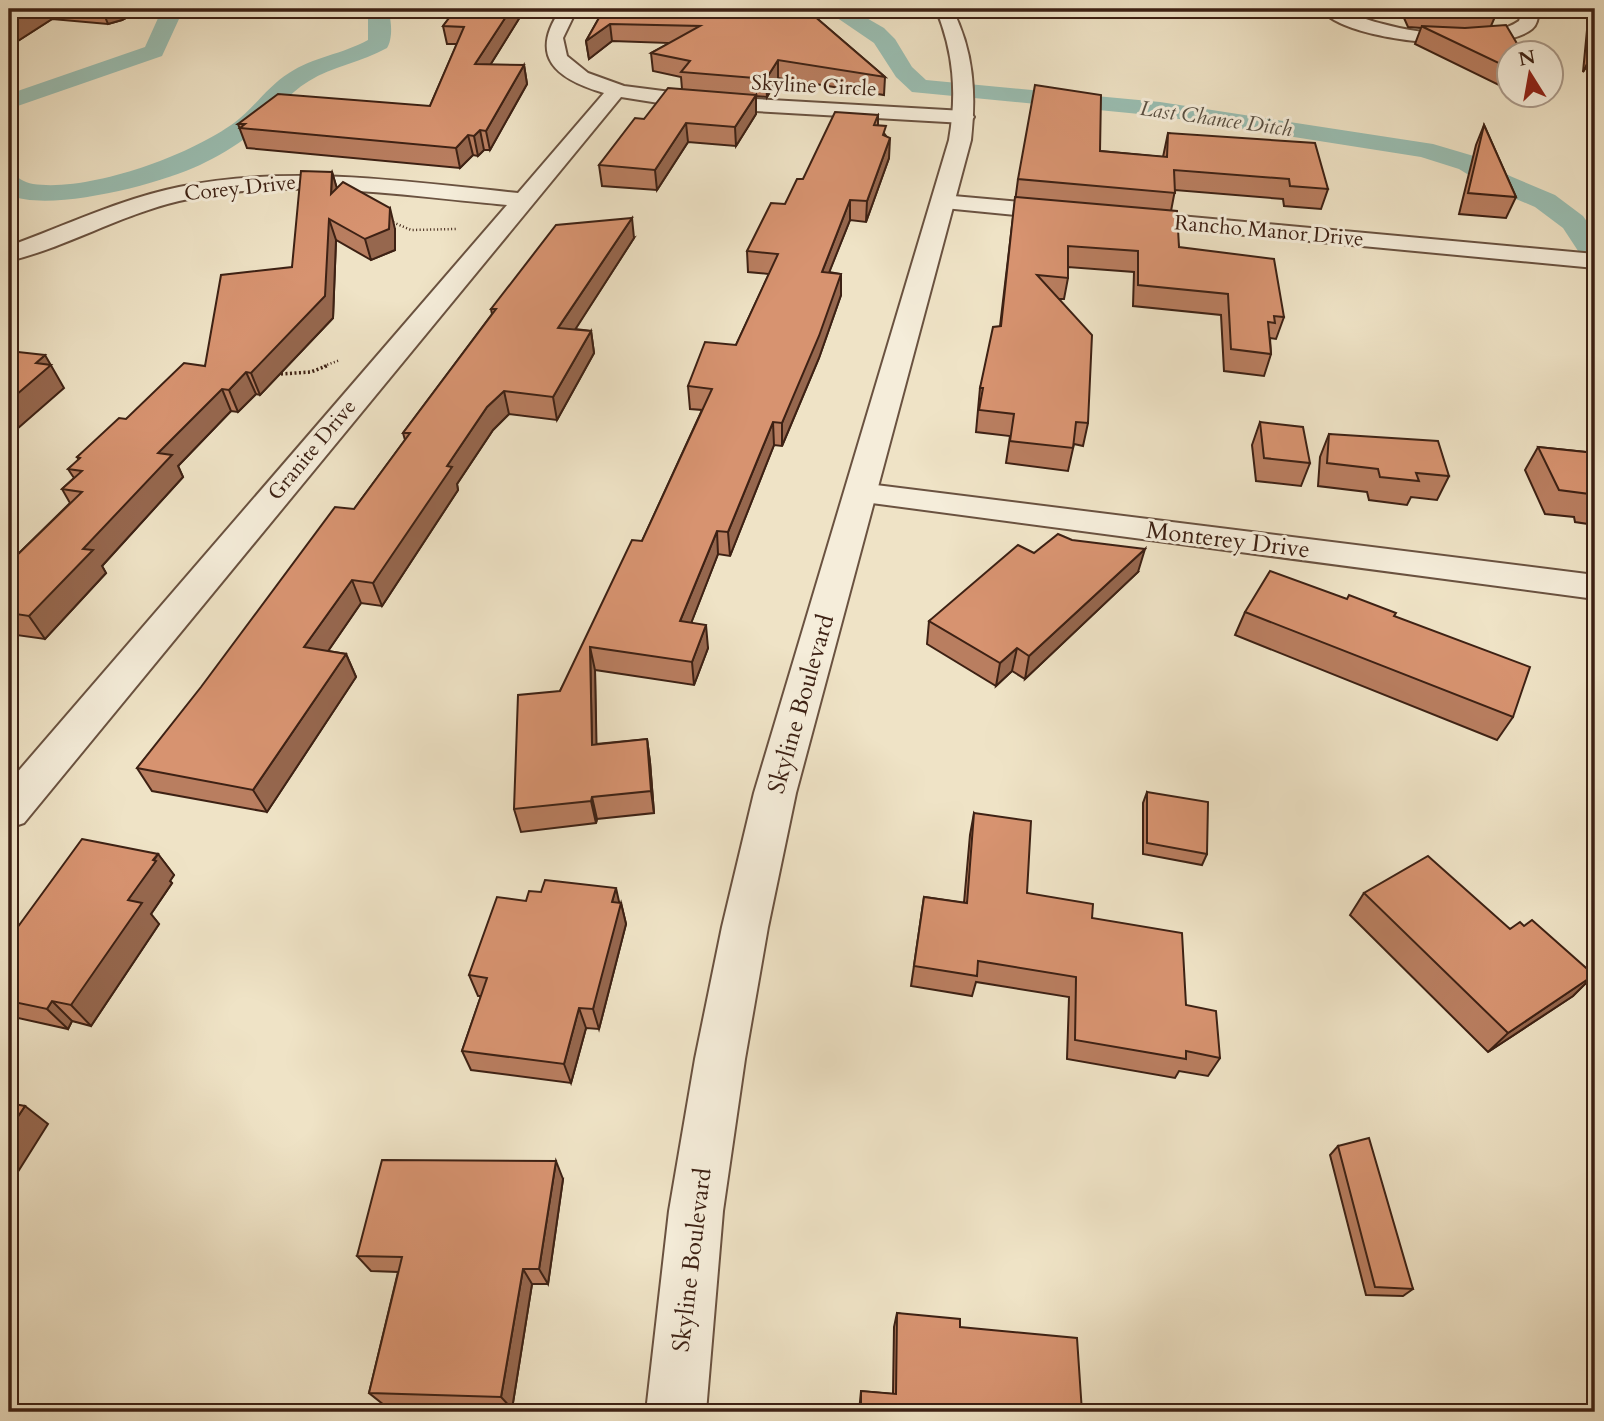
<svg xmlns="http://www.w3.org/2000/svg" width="1604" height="1421" viewBox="0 0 1604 1421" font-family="Cardo,serif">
	<rect width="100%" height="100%" fill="#efe3c6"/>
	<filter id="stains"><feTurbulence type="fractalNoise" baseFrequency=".00286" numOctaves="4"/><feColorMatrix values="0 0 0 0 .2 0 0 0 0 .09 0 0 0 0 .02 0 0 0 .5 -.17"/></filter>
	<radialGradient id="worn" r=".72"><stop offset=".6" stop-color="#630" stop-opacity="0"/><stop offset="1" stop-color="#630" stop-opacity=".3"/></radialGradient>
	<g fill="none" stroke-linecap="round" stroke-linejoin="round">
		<g fill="#9abeb2" fill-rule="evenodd">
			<polygon points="167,9 191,9 179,19 162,56 9,109 9,94 145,47 159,16"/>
			<path d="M360,9H387C392,18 393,39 387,48C362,62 333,66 309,81C285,95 272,119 250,135C235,146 217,157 200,165C160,184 50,213 9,195V174C18,176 24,183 33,184C90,192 188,156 234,123C254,108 268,86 289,73C313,57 343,54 368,40V16Z"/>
			<polygon points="827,9 851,9 884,28 895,39 912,67 926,80 1160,102 1433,144 1477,157 1510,176 1555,195 1583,216 1595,233 1595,263 1584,260 1563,228 1535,207 1490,188 1459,169 1421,157 1160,116 912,92 896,77 874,43 830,13"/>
		</g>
		<g stroke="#6a5240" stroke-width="4">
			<g id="minor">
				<path d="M561,9H577L563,38L567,56L588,73L624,86L702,96L964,111L971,113L974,117L971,121L964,123L684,107L621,97L24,823L9,828V782L507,205C399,195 286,176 179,201C120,215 67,247 9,261V246C65,226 120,199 179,187C291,164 406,182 518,193L604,93C556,79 528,57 561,9Z"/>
				<path d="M1321,9C1346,9 1359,18 1383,24C1419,34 1487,43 1519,21L1523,9H1539C1538,16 1538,24 1532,29C1500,56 1345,43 1321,9Z"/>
				<polygon points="942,195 1066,206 1074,208 1078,213 1074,218 1066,220 934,207 931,202 934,197"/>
				<polygon points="1126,211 1595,254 1595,268 1118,223 1114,218 1118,213"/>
				<polygon points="860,483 1595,575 1595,599 849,500 844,493 849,486"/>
			</g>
		</g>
		<g stroke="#6a5240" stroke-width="4">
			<path id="tertiary" d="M936,9H952C974,51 976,94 971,140L796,793L768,927L745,1059L723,1211L706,1412H646L669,1211L695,1059L722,927L754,793L949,140C957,93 954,53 936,9Z"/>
		</g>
		<g stroke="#3d2114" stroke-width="2.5" stroke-dasharray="1 2.5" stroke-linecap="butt">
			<polyline points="390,221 411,230 456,229"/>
			<polyline points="324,366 340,360"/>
		</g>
		<polyline stroke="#3d2114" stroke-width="3.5" stroke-dasharray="2 2.5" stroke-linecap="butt" points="281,374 311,372 329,365"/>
		<use href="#minor" fill="#f5edda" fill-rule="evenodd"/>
		<use href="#tertiary" fill="#f5edda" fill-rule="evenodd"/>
	</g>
	<g fill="#b97e60" stroke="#3d2114" stroke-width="2">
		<polygon points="9,9 143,9 122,20 108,24 52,19 10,46 9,46"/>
		<polygon points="456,9 525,9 490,65 524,65 527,84 490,150 484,150 478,156 473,155 460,168 247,148 238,124 430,106 457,44 447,44 443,26"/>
		<polygon points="604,9 806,9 885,77 884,95 778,78 767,97 756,96 756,114 736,146 688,142 657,190 602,186 599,165 644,119 682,89 681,77 653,71 651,53 670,43 612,41 589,59 586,41"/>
		<polygon points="1400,9 1496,9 1497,12 1491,26 1509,52 1509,90 1415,44 1421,28 1408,27"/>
		<polygon points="1589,9 1595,9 1595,53 1583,72"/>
		<polygon points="1518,94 1536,94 1533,102"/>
		<polygon points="878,115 878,125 886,136 889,158 866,222 850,220 829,272 841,274 841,295 819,358 782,446 774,445 730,556 718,554 691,623 708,648 694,685 595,670 596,744 647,739 650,762 654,813 597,819 596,823 521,832 514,809 560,691 642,541 702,410 690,409 688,386 736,345 769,274 748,272 747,251 785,204 803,179"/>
		<polygon points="1484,125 1516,197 1506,218 1459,214 1476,145"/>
		<polygon points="1168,133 1328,189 1321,209 1284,206 1283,199 1175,190 1171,211 1179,247 1284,317 1276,339 1270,338 1271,354 1264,376 1224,371 1221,315 1133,306 1134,272 1068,267 1068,278 1064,299 1059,299 1088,423 1083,446 1074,444 1068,471 1006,463 1010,436 976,432 980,388 1000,326 1013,217 1018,179 1100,151 1163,157"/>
		<polygon points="332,172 337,189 395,229 395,250 371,260 336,240 333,318 260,395 256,394 238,412 231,411 178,466 183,477 102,566 106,573 45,639 9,634 9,563 70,503 62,489 74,478 68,469 79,460 77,457 126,419 205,366 292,267"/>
		<polygon points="634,238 575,329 591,331 594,353 557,420 509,414 493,430 457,484 458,490 382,606 361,603 328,651 346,654 356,677 267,812 152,791 137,768 354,509 405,440 403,433 492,314 491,309"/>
		<polygon points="1260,422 1310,463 1301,486 1256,481 1252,445"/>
		<polygon points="1329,434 1449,476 1437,500 1411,497 1407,505 1369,500 1367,492 1318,486 1320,457"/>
		<polygon points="1538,447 1595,453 1595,525 1575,522 1574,517 1545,514 1525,470"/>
		<polygon points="1034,553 1138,572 1025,679 1012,671 996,686 927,644 929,621"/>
		<polygon points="1245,612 1394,616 1513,717 1497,740 1235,635"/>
		<polygon points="1147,792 1207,854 1202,865 1143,854 1143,803"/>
		<polygon points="974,813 1027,893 1092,918 1186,1005 1220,1058 1208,1076 1179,1071 1175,1078 1067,1059 1069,997 976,982 972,996 911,986 924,897 964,903 970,835"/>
		<polygon points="158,854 174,875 170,881 172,883 151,914 159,924 91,1026 72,1021 68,1029 9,1016 9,939"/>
		<polygon points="1364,893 1510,929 1524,926 1594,975 1573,996 1488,1052 1350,915"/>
		<polygon points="526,901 621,903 626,924 599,1029 586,1028 571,1083 471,1070 462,1051 481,996 478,996 469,975"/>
		<polygon points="1338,1146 1413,1289 1403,1296 1366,1295 1330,1155"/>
		<polygon points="563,1179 548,1284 532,1284 512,1409 384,1405 369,1393 398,1272 371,1271 357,1256"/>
		<polygon points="897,1313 960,1327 1082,1412 859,1412 861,1391 893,1394 894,1327"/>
	</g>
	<g fill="#96674e" stroke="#3d2114" stroke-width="2">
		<polygon points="34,9 48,9 52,19 10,46 9,43 9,24"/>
		<polygon points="102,9 143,9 122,20 108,24"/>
		<polygon points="511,9 525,9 479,83 475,64"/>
		<polygon points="610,24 612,41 589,59 586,41"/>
		<polygon points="1595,48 1595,53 1583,72"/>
		<polygon points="778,60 778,78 767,97 766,79"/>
		<polygon points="524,65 527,84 490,150 486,131"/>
		<polygon points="756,95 756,114 736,146 735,127"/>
		<polygon points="686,123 688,142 657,190 655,170"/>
		<polygon points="480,130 484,150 478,156 474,136"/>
		<polygon points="468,135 473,155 460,168 456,148"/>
		<polygon points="890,138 889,158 866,222 867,201"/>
		<polygon points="332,172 338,192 331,194"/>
		<polygon points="850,200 850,220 821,293 822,272"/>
		<polygon points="390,208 395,229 395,250 371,260 365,239"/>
		<polygon points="632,218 634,238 562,350 558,328"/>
		<polygon points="329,219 336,240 333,318 260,395 251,373"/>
		<polygon points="841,274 841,295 819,358 782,446 782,423"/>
		<polygon points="591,331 594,353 557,420 553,397"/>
		<polygon points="45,355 64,388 9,436 9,401 36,363"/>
		<polygon points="246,372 256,394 238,412 229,390"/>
		<polygon points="222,389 231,411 178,466 183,477 102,566 106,573 45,639 29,616 158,453"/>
		<polygon points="504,391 509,414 493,430 457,484 458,490 382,606 373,583 447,466 487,407"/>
		<polygon points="773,422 774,445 730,556 728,532"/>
		<polygon points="717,531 718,554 683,644 680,621"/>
		<polygon points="1145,549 1138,572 1025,679 1029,656"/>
		<polygon points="352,580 361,603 315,670 304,647"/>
		<polygon points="706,625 708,648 694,685 692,662"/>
		<polygon points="590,647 595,670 597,768 592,745"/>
		<polygon points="1017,648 1012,671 996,686 1000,663"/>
		<polygon points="346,654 356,677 267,812 253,790"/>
		<polygon points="647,739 650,762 654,813 651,791"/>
		<polygon points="592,797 597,819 596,823 591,801"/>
		<polygon points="158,854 174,875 170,881 172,883 151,914 159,924 91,1026 71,1005 128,900"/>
		<polygon points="616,888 620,906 621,903 626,924 599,1029 593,1009 612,902"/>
		<polygon points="1594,975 1573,996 1488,1052 1508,1033"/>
		<polygon points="52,1001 72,1021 68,1029 47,1009"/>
		<polygon points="579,1008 586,1028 571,1083 564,1064"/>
		<polygon points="25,1106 48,1124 9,1186 9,1130"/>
		<polygon points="556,1161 563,1179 548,1284 539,1269"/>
		<polygon points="523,1269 532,1284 512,1409 501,1397"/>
	</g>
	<g fill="#d79370" stroke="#3d2114" stroke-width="2">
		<polygon points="9,9 34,9 9,24"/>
		<polygon points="456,9 511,9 475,64 524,65 486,131 480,130 474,136 468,135 456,148 240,128 245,124 238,124 278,94 430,106 464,27 443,26"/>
		<polygon points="604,9 806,9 885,77 778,60 766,79 681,72 690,61 651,53 700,26 610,24 586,41"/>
		<polygon points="1414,9 1496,9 1497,12 1459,14"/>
		<polygon points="1595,11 1595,48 1592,54"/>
		<polygon points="1506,25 1522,52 1509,52 1509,68 1421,26 1465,28"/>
		<polygon points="1035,85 1101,95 1100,151 1167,157 1168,133 1315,143 1328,189 1290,186 1289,179 1174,170 1175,193 1018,179"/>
		<polygon points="668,88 756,95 735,127 686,123 655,170 599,165 635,118 644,119"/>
		<polygon points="835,112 878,115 874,125 886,126 883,135 890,138 867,201 850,200 822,272 841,274 819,336 782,423 773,422 728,532 717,531 680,621 706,625 692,662 590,647 592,745 647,739 651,791 592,797 591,801 514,809 518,695 560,691 632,540 642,541 712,389 688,386 705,342 736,345 778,254 747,251 771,203 785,204 797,179 803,179"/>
		<polygon points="1484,125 1516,197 1468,193"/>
		<polygon points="301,171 332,172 331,194 343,182 390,208 389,229 365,239 329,219 325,296 251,373 246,372 229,390 222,389 158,453 172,455 83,549 93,550 29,616 9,613 9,563 82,492 62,489 82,471 68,469 80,458 77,457 119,418 126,419 184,363 205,366 221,275 292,267"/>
		<polygon points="1015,197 1177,211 1179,247 1274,259 1284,317 1274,316 1275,323 1268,322 1271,354 1231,349 1228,294 1138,285 1138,251 1068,246 1068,278 1037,275 1092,335 1088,423 1076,422 1073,448 1010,441 1014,414 979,410 983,388 980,388 993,327 1001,326"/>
		<polygon points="632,218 558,328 591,331 553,397 504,391 487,407 447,466 452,467 373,583 352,580 304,647 346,654 253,790 137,768 201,687 335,507 354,509 410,433 403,433 496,309 491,309 556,225"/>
		<polygon points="9,351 45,355 36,363 51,365 9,401"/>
		<polygon points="1260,422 1303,427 1310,463 1264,458"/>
		<polygon points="1329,434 1438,441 1449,476 1416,473 1419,481 1380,477 1378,469 1327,463"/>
		<polygon points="1538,447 1595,453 1595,499 1590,499 1589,494 1559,490"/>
		<polygon points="1058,534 1072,540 1145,549 1029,656 1017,648 1000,663 929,621 1018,545 1034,553"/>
		<polygon points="1270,571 1347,599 1349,595 1396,613 1394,616 1530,667 1513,717 1245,612"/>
		<polygon points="1147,792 1208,802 1207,854 1147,843"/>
		<polygon points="974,813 1031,821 1027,893 1093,904 1092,918 1182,933 1186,1005 1216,1011 1220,1058 1186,1051 1186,1059 1075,1040 1076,977 978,961 977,976 914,966 924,897 967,903"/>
		<polygon points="82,839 158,854 153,860 156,861 128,900 142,903 71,1005 52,1001 47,1009 9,1001 9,939"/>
		<polygon points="1428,856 1510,929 1520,922 1524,926 1532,920 1594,975 1508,1033 1364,893"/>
		<polygon points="545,880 616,888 612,902 621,903 593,1009 579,1008 564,1064 462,1051 487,978 469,975 497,897 526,901 529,891 541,892"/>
		<polygon points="9,1103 25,1106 9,1130"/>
		<polygon points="1369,1138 1413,1289 1375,1287 1338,1146"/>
		<polygon points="382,1160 556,1161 539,1269 523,1269 501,1397 369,1393 402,1257 357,1256"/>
		<polygon points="897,1313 960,1319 960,1327 1077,1338 1082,1412 861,1412 861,1391 896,1394"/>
	</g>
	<g text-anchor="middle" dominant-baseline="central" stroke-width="6" stroke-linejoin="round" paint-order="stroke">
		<g font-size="21" fill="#3d2114" stroke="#f5edda">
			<text transform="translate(814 86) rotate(3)">Skyline Circle</text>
			<text transform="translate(240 188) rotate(-6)">Corey Drive</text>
			<text transform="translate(1269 231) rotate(5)">Rancho Manor Drive</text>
			<text transform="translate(312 450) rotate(-50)">Granite Drive</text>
		</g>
		<g font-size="21" font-style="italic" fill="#595043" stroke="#f5edda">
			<text transform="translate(1216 119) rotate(8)">Last Chance Ditch</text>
		</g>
		<g font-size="24" fill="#3d2114" stroke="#f5edda">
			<text transform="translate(1228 540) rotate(7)">Monterey Drive</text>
			<text transform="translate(801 704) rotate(-74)">Skyline Boulevard</text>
			<text transform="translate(692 1260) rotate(-83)">Skyline Boulevard</text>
		</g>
	</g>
	<rect width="1604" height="1421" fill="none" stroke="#efe3c6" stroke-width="35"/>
	<rect x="10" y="10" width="1583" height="1400" fill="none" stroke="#3d2114" stroke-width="3.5"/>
	<rect x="18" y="18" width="1569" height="1386" fill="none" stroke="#3d2114" stroke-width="2"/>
	<g transform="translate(1530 74) rotate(349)"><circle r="33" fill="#f5edda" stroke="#ab9b8b" stroke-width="2"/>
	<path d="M0-5L12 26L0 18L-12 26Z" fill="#8f2418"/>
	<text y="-10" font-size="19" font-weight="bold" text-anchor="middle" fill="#3d2114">N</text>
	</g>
	<rect width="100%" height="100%" filter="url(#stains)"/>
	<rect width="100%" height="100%" fill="url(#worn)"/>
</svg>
